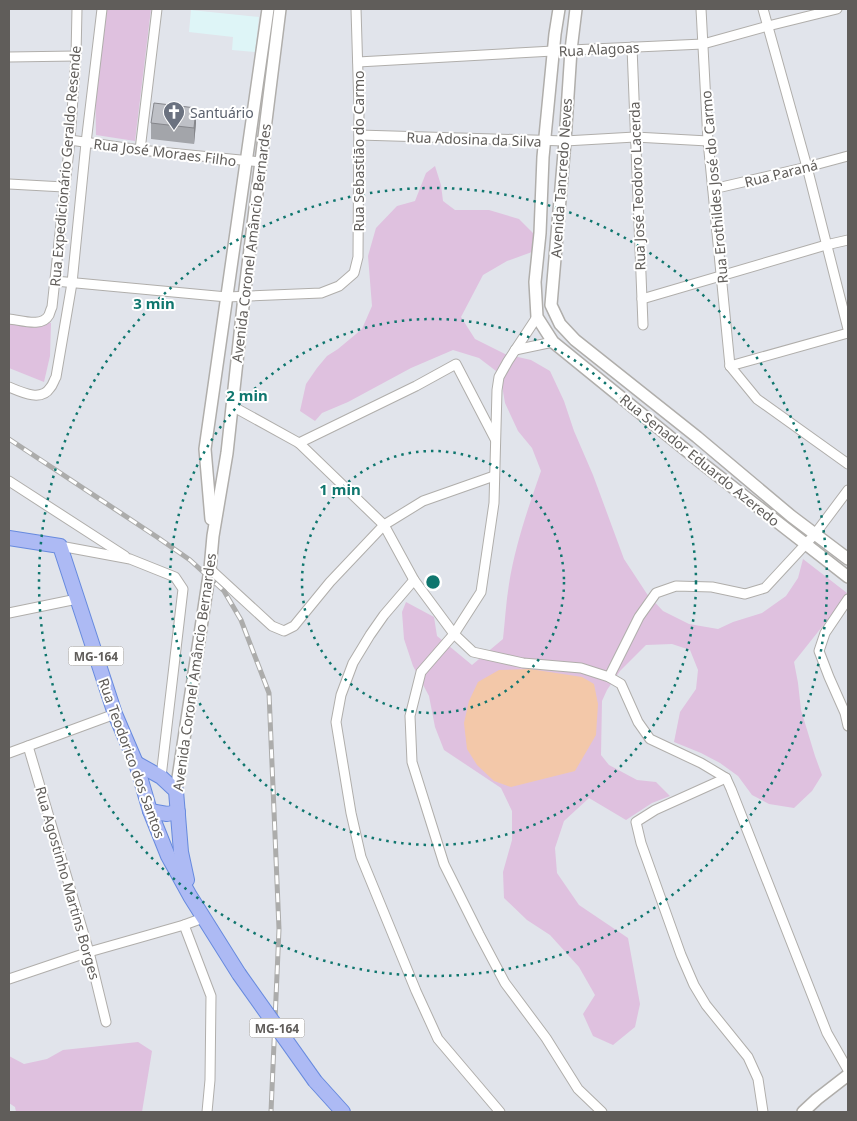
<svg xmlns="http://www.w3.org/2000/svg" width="857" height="1121" viewBox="0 0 857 1121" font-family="'Noto Sans',sans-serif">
	<rect width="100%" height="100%" fill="#e1e4eb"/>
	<polygon fill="#def5f7" points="191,10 259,17 255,52 232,50 233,37 189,32"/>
	<g fill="#dfc1df">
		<polygon points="98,9 151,9 135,141 96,135 95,72"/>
		<path d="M435,166L441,185L443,201L455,210H489L519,219L534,234L532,252L507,261L483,275L461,317L475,339L505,354L531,360L550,371L564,401L574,431L593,475L624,559L647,594L663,611L689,624L718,629L733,622L762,613L786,596L798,578L803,559L847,593L833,613L794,662L798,683L801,710L815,756L822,775L812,791L794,808L769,804L752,795L738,776L720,763L701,753L674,742L680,712L696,689L698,670L690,650L672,644L646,645L620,671L607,690L602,701L601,755L609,765L637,780L656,782L670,796L652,803L626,820L589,798L564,821L555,848L557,873L579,905L628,938L640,1004L635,1027L613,1045L593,1036L583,1014L595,995L579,967L550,935L527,920L504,898L503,872L512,840V811L501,788L444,750L435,727L429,696L413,666L404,639L402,612L406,602L434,617L437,636L472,665L503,639C505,621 506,602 509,584C515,546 528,508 541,471L532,448L518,431L505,403L500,374L479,358L453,350L411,368L348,402L322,413L315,421L300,411L306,384L317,368L327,356L338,349L362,329L372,306L368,256L376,228L397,206L415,201L426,173Z"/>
		<polygon points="9,316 51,323 50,356 44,382 9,368"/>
		<polygon points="138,1042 152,1051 142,1112 16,1112 15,1107 9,1103 9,1056 24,1064 47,1059 63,1050"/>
	</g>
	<polygon fill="#f3c8a9" points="530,669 582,677 594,684 598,704 596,735 575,771 511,787 494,781 477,765 467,749 464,723 469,701 478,682 499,670"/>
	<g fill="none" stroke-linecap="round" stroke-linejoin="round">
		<g stroke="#b0aeab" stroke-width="11">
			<g id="minor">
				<polyline points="701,9 708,141 730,366"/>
				<polyline points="763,9 807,167 848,329"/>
				<polyline points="632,47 643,325"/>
				<polyline points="9,57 76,56"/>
				<polyline points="358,62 571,50 703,44 768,26 837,9"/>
				<polyline points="359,135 565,141 635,137 708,141"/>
				<polyline points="70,140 140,150 261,162"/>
				<polyline points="140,150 157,9"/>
				<polyline points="9,184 64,187"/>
				<polyline points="713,189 807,167 848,156"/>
				<polyline points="55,281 227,297 321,293 339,286 354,273 358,257 359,108 356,9"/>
				<polyline points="642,299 826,245 848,240"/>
				<polyline points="537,317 508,361 499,377 497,390 494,503 481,592 454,634 421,672 410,716 412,762 444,864 479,934 505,983 546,1038 578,1089 602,1112"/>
				<path d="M9,319C21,320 42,328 49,315C50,312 51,309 52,307L70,140L76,56L77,9"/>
				<polyline points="515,350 553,342"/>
				<polyline points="730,366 757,399 848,464"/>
				<polyline points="730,366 848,333"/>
				<path d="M9,387C21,392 41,402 50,388C53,385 54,380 56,377L72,283L86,143L102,9"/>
				<polyline points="232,406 299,443 384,525 414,580 454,634 473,652 523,663 581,668 609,677 639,617 656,593 676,586 712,587 745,594 765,588 815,534 848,490"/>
				<polyline points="299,443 416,386 456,364 495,439"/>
				<polyline points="9,481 125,556"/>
				<polyline points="60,546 130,559 175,577 183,589 161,777"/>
				<polyline points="210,569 272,626 284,631 294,626 330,582 384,525 423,501 494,476"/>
				<polyline points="414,580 384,615 370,635 353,663 341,695 336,722 351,813 361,857 416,991 438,1039 500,1112"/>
				<polyline points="848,599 825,633 819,651 829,677 845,713 848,726"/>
				<polyline points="9,613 77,599"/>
				<polyline points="609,677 621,684 638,722 650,739 701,763 726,778 731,789 827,1033 848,1070"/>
				<polyline points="28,746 89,952 106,1022"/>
				<polyline points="9,753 115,714"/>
				<polyline points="726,778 655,810 636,822 641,843 681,955 694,985 706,1005 748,1057 758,1079 763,1112"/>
				<polyline points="184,925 211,996 210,1080 207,1112"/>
				<polyline points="9,979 89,952 184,925 203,918"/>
			</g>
		</g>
		<g stroke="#b0aeab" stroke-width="14">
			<g id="tertiary">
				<polyline points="559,9 555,34 543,157 540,233 535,282 537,317 553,342 703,464 848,577"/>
				<polyline points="576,9 571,50 565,141 551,305 560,324 575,340 697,437 791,516 848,559"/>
				<polyline points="211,519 205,449 268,9"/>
				<polyline points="176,791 210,569 213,536 227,453 244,297 280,9"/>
				<polyline points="803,1112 817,1099 848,1075"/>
			</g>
		</g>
		<g stroke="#678ade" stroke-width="16">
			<g id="primary">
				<polyline points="9,538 60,546 115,714 136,763 150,811 168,856 190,896 239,974"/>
				<polyline points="136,763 161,777 176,791 181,852 187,880"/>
				<polyline points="150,811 167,814 178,812"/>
				<polyline points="315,1081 343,1112"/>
			</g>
		</g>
		<use href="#minor" stroke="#fff" stroke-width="9"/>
		<use href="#tertiary" stroke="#fff" stroke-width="11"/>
		<use href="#primary" stroke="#adbaf4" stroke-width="14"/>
		<g stroke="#acacab" stroke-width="5">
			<polyline id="rail" points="9,439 157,537 190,560 224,591 241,620 269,693 279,929 271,1112"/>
		</g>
		<use href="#rail" stroke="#fff" stroke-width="3" stroke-dasharray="9" stroke-linecap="butt"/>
		<g stroke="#678ade" stroke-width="16" stroke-linecap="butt">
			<polyline id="primary-bridge" points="239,974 315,1081"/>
		</g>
		<use href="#primary-bridge" stroke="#adbaf4" stroke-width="14"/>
	</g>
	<polygon fill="#a3a5aa" points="151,123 196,123 194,144 151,139"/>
	<polygon fill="#85868b" points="196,108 196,123 194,144 194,128"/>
	<polygon fill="#bec0c6" stroke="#85868b" points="154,103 196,108 194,128 151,123"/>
	<g fill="none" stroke="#0f766e" stroke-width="2.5" stroke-dasharray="2.5 5">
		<circle cx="433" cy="582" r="131"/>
		<circle cx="433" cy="582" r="263"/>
		<circle cx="433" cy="582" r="394"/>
	</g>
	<defs>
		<g id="church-pin" transform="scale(1.125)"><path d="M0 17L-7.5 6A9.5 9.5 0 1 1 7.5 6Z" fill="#6b7280" stroke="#fff"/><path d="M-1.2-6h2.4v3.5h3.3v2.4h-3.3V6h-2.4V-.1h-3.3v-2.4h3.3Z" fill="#fff"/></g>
	</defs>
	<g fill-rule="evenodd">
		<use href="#church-pin" x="174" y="112"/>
	</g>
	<g text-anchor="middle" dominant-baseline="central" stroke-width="4" stroke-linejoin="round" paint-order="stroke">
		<g fill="#fff" stroke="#908e8c" stroke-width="1">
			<rect x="68.5" y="646.5" width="55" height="19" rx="4"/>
			<rect x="249.5" y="1018.5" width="55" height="19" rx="4"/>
		</g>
		<g font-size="12" font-weight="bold" fill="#605d5a">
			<text x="96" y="656">MG-164</text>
			<text x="277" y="1028">MG-164</text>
		</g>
		<g font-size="14" fill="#605d5a" stroke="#fff">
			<text transform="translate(599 49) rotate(-3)">Rua Alagoas</text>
			<text transform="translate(474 139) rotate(2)">Rua Adosina da Silva</text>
			<text transform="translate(358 151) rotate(-90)">Rua Sebastião do Carmo</text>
			<text transform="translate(165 152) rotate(7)">Rua José Moraes Filho</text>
			<text transform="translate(65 166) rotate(-85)">Rua Expedicionário Geraldo Resende</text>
			<text transform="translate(781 173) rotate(-14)">Rua Paraná</text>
			<text transform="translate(561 178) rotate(-86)">Avenida Tancredo Neves</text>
			<text transform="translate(637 186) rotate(-92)">Rua José Teodoro Lacerda</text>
			<text transform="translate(714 187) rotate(-95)">Rua Erothildes José do Carmo</text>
			<text transform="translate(251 243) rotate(-83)">Avenida Coronel Amâncio Bernardes</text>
			<text transform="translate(700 460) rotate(39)">Rua Senador Eduardo Azeredo</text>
			<text transform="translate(194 672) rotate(-82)">Avenida Coronel Amâncio Bernardes</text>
			<text transform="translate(132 758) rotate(70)">Rua Teodorico dos Santos</text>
			<text transform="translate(68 883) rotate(74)">Rua Agostinho Martins Borges</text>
		</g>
		<g font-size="14" fill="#5b616d" stroke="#fff" text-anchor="start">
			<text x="190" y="112">Santuário</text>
		</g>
	</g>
	<circle cx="433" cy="582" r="8" fill="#0f766e" stroke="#fff" stroke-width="2.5"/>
	<g font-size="15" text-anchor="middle" font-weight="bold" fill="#0f766e" stroke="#fff" stroke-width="4" stroke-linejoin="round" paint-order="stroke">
		<text x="154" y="309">3 min</text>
		<text x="247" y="401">2 min</text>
		<text x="340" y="495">1 min</text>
	</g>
	<rect width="857" height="1121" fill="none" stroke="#605d5a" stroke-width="20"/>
</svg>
